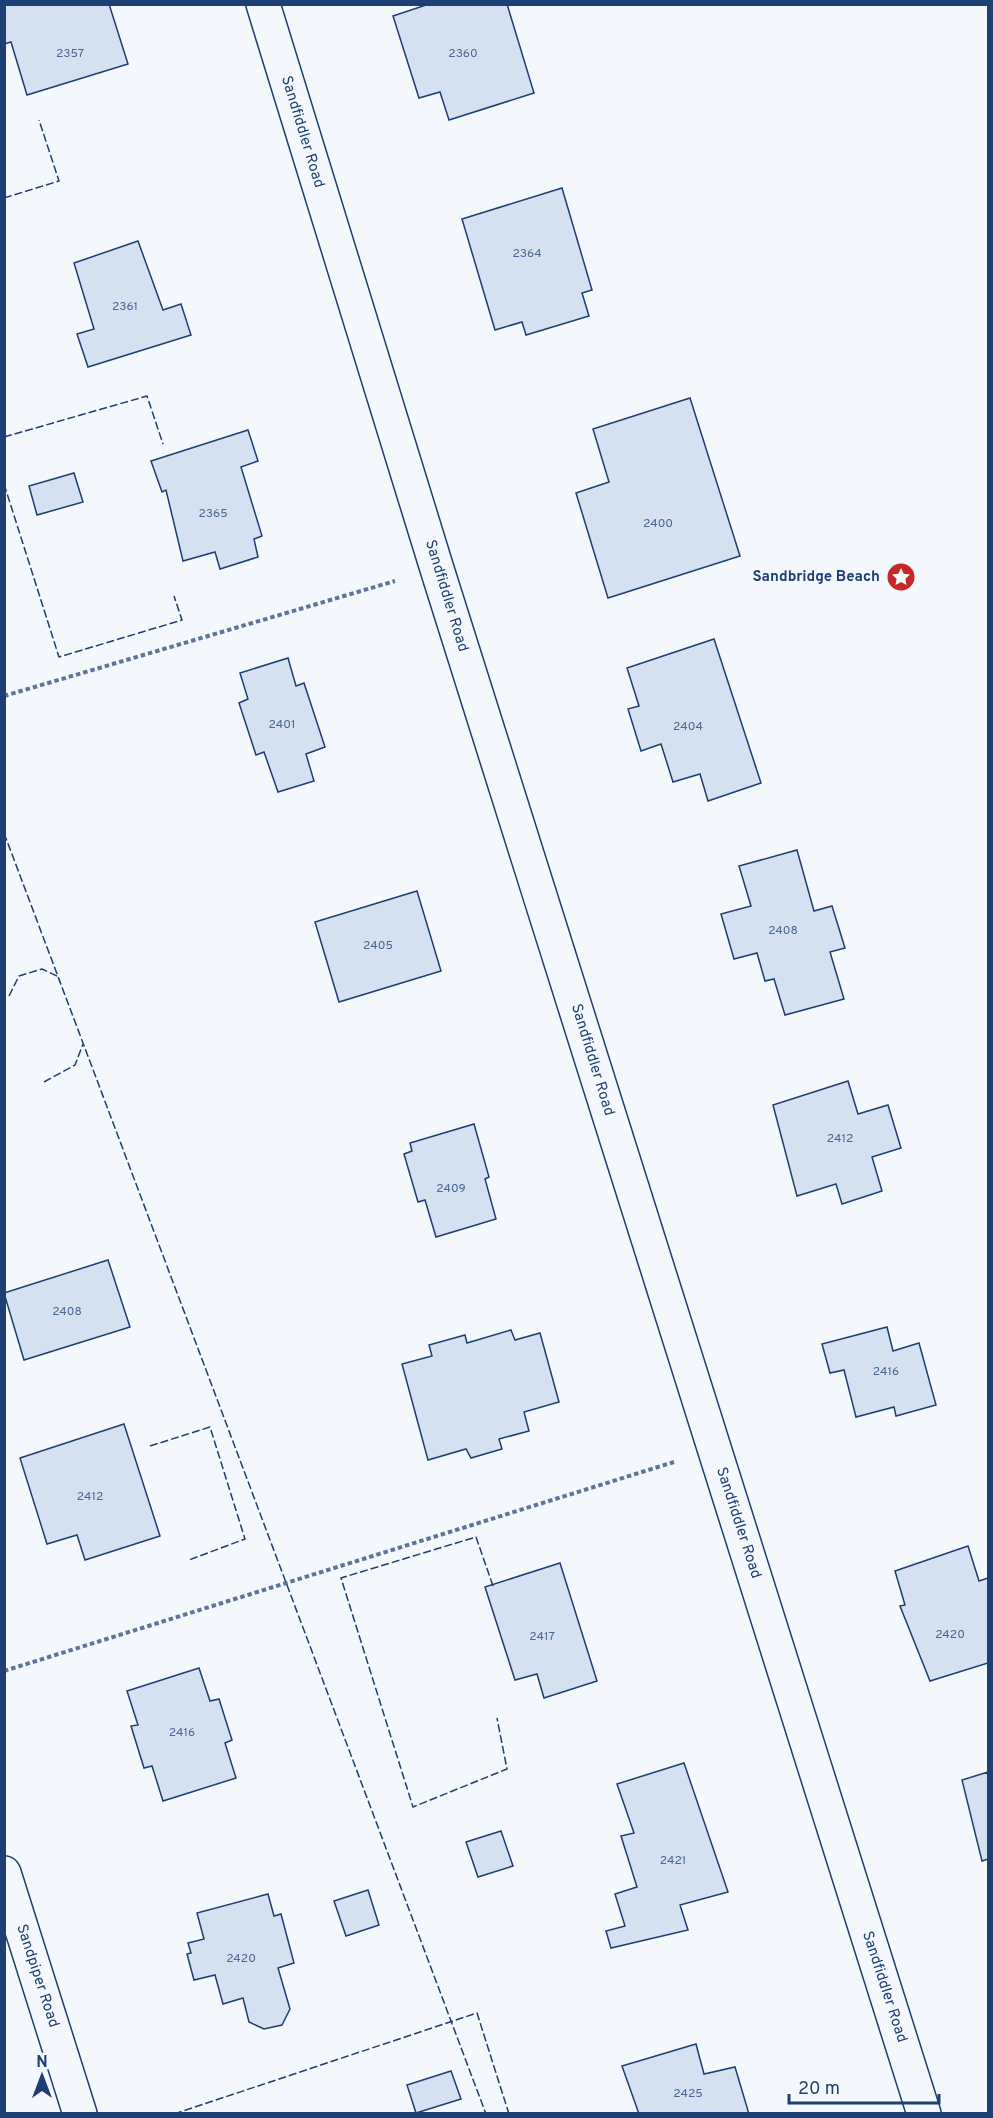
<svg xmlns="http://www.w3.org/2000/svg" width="993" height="2118" viewBox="0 0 993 2118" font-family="Overpass,sans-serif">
	<rect width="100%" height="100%" fill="#f4f7fb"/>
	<g fill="#d5e0f0" stroke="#1d3f73" stroke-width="1.5">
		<polygon points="4,4 109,4 128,64 27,95 11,42 4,44"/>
		<polygon points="429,4 507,4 534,93 449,120 440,92 419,98 393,16"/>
		<polygon points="562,188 592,290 582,293 589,316 526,335 522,322 495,330 462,219"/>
		<polygon points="138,241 163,310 181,304 191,335 88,367 77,334 94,329 74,263"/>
		<polygon points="690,398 740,556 608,598 576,493 609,482 593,429"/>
		<polygon points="248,430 258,461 241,467 262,536 254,539 258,557 220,569 215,552 183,561 166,490 162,492 151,461"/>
		<polygon points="74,473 83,502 37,515 29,486"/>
		<polygon points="714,639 761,783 708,801 700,774 673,782 661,744 641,751 628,709 639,706 627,668"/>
		<polygon points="288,658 296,686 304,683 325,747 306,754 314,781 278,792 264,752 256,755 239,703 248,699 240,673"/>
		<polygon points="797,850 814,911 832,906 845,948 830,952 844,999 785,1015 774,979 765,981 757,953 734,959 721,914 751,906 739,866"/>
		<polygon points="417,891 441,971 339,1002 315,922"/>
		<polygon points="848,1081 858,1114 888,1105 901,1148 872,1157 882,1191 842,1204 836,1184 797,1196 773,1105"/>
		<polygon points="474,1124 489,1177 485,1179 496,1219 436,1237 425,1200 418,1202 404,1154 412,1151 410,1143"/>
		<polygon points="108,1260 130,1327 24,1360 4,1293"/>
		<polygon points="887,1327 893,1351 919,1343 936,1405 896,1416 894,1407 856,1417 844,1370 830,1373 822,1344"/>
		<polygon points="511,1330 515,1340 540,1333 559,1402 524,1412 529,1431 499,1439 502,1449 471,1458 466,1449 428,1460 402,1364 432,1356 429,1345 465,1335 467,1343"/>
		<polygon points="124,1424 160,1536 85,1560 77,1535 47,1544 20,1458"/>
		<polygon points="968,1546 979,1581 988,1578 988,1663 930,1681 900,1606 905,1605 895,1571"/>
		<polygon points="560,1563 597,1681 544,1698 537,1674 515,1680 485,1587"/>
		<polygon points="199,1668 210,1701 219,1699 232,1740 225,1743 236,1778 163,1801 152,1766 144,1768 131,1726 138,1725 127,1691"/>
		<polygon points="684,1763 728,1892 680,1905 688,1930 611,1948 606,1931 625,1926 615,1894 637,1887 621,1836 634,1833 617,1784"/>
		<polygon points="988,1772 988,1862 988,1859 982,1861 962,1780"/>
		<polygon points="501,1831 513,1866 478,1877 466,1842"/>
		<polygon points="368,1890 379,1925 346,1936 334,1901"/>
		<polygon points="268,1894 274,1916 281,1914 294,1963 278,1968 290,2009 282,2025 264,2029 249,2022 243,1998 223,2004 215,1975 194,1980 187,1954 191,1953 188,1943 204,1939 197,1913"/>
		<polygon points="696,2044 704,2074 735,2067 749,2114 639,2114 622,2066"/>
		<polygon points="451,2071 461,2099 416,2113 407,2085"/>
	</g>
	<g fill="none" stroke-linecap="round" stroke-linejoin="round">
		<g stroke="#1d3f73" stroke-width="36">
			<g id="minor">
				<polyline points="263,4 437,569 924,2114"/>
				<polyline points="4,1873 80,2114"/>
			</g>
		</g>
		<g stroke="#5e769c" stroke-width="4" stroke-dasharray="4.5 3" stroke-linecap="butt">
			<polyline points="4,696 395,581"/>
			<polyline points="4,1671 674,1462"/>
		</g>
		<use href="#minor" stroke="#f4f7fb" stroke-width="33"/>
		<g stroke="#1d3f73" stroke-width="1.5" stroke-dasharray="8 3" stroke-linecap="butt">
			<polyline points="4,198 59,181 39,120"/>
			<polyline points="4,437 147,396 163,444"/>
			<polyline points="4,484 59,657 182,620 174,596"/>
			<polyline points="4,833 486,2114"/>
			<polyline points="9,996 19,976 42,969 59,977"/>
			<polyline points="44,1082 75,1065 83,1044"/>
			<polyline points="150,1446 210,1427 245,1539 189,1560"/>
			<polyline points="493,1586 476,1537 341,1578 413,1807 507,1769 497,1718"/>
			<polyline points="174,2114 477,2013 509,2114"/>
		</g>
	</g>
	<defs>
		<g id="sight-disc" transform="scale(1.5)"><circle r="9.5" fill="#c62828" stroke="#f4f7fb"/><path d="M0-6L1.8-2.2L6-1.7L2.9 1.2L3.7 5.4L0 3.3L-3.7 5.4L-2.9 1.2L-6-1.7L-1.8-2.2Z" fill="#fff"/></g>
	</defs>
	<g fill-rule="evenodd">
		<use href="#sight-disc" x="901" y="577"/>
	</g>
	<g text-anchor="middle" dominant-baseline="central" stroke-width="4.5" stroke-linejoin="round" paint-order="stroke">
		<g font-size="12" fill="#4b6792">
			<text x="70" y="54">2357</text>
			<text x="463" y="54">2360</text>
			<text x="527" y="254">2364</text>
			<text x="125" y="307">2361</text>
			<text x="213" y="514">2365</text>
			<text x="658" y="524">2400</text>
			<text x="282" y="725">2401</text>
			<text x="688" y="727">2404</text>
			<text x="783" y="931">2408</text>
			<text x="378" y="946">2405</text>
			<text x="840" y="1139">2412</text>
			<text x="451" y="1189">2409</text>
			<text x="67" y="1312">2408</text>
			<text x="886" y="1372">2416</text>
			<text x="90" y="1497">2412</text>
			<text x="950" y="1635">2420</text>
			<text x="542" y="1637">2417</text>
			<text x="182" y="1733">2416</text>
			<text x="673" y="1861">2421</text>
			<text x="241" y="1959">2420</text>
			<text x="688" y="2094">2425</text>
		</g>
		<g font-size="15" fill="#1d3f73" stroke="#f4f7fb">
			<text transform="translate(302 132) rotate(73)">Sandfiddler Road</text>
			<text transform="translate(446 596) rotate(73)">Sandfiddler Road</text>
			<text transform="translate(592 1060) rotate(73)">Sandfiddler Road</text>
			<text transform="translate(738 1523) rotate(72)">Sandfiddler Road</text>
			<text transform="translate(37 1976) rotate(72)">Sandpiper Road</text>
			<text transform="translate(884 1987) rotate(72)">Sandfiddler Road</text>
		</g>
		<g font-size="15" font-weight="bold" fill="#1d3f73" stroke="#f4f7fb" text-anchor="end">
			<text x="880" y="577">Sandbridge Beach</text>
		</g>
	</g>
	<rect width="993" height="2118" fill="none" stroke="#1d3f73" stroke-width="12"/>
	<g transform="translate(42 2076)" stroke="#f4f7fb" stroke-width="4.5" paint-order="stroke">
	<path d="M0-4.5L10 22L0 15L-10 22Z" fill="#1d3f73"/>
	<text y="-9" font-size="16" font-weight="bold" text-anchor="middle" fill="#1d3f73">N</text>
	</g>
	<path d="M789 2094v9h150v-9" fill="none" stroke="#1d3f73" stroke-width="3"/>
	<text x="798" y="2094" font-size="18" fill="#1d3f73" stroke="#f4f7fb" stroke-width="4.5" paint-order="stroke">20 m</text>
</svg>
